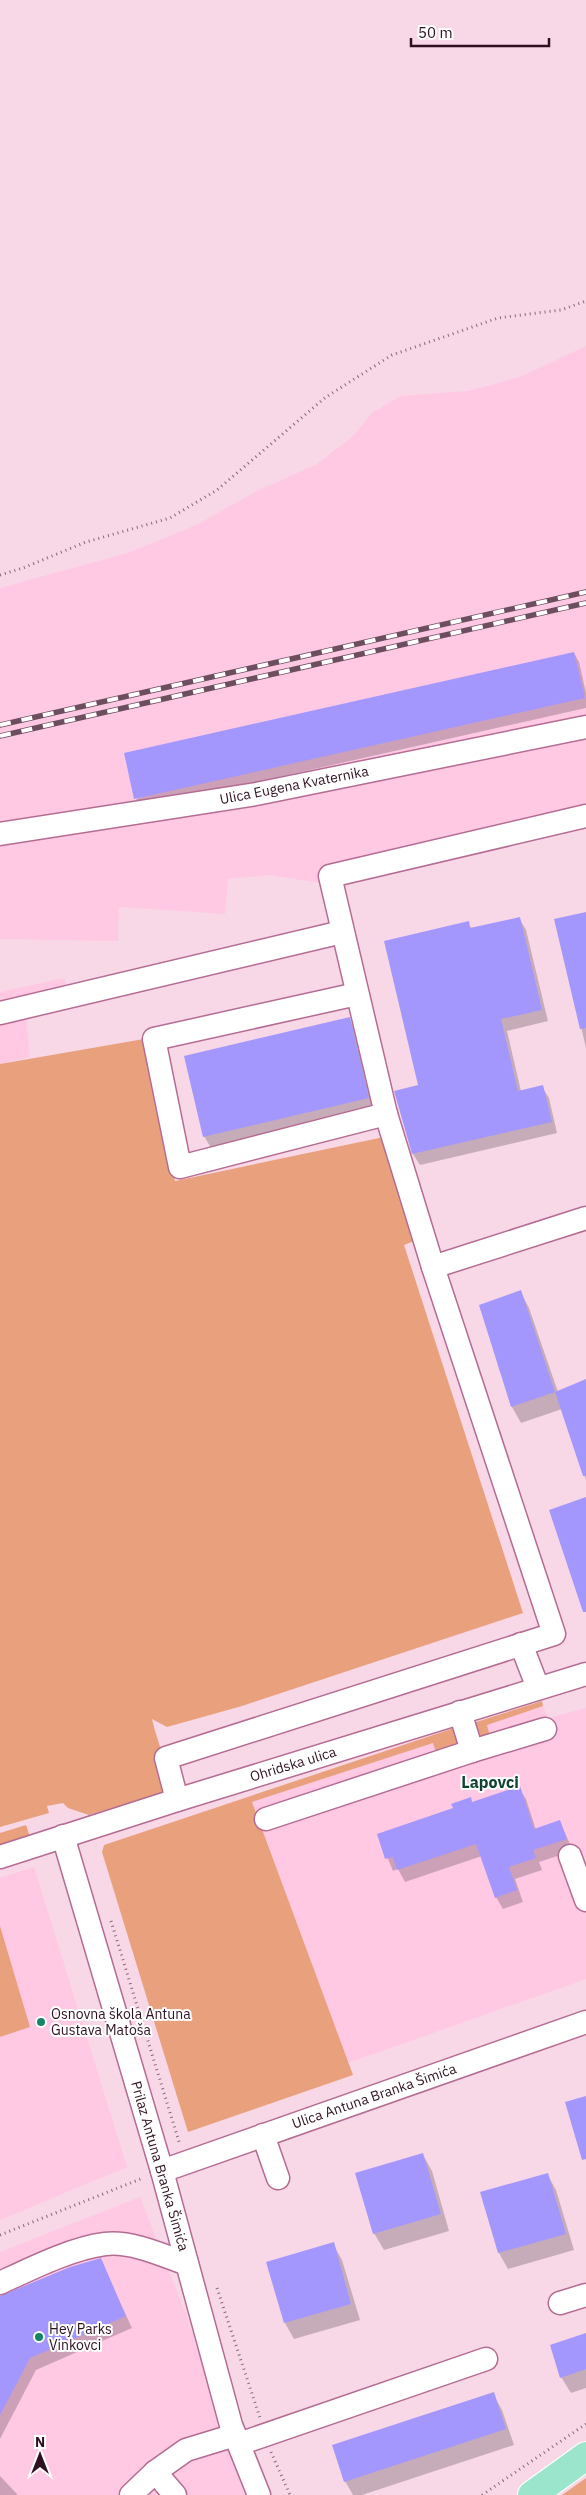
<svg xmlns="http://www.w3.org/2000/svg" width="586" height="2495" viewBox="0 0 586 2495" font-family="'IBM Plex Sans',sans-serif">
	<rect width="100%" height="100%" fill="#f8d7e7"/>
	<g fill="#ffc9e4">
		<polygon points="586,346 586,824 321,883 269,875 228,879 225,914 119,907 118,941 0,939 0,588 131,552 198,524 255,492 317,464 353,436 373,412 401,396 468,391 520,377"/>
		<polygon points="64,978 75,1005 26,1018 30,1057 0,1064 0,992"/>
		<polygon points="543,1706 548,1718 586,1708 586,1979 348,2063 252,1802 459,1734 490,1737 486,1725"/>
		<polygon points="34,1867 127,2167 0,2220 0,1878"/>
		<polygon points="140,2197 186,2315 223,2425 251,2495 0,2495 0,2252"/>
	</g>
	<g fill="#e9a17d">
		<path d="M144,1039L175,1181L384,1137L414,1241L404,1245L523,1613L242,1706L167,1727L152,1719C156,1740 175,1777 160,1794L89,1815L68,1808L63,1803L47,1806L49,1813L0,1827V1064Z"/>
		<path d="M542,1701L543,1706L487,1725L490,1737C479,1737 475,1735 470,1724Z"/>
		<polygon points="457,1727 459,1745 437,1755 433,1743 252,1802 353,2075 188,2132 102,1852 104,1845"/>
		<polygon points="26,1825 30,1837 0,1846 0,1833"/>
		<polygon points="0,1926 30,2027 0,2037"/>
		<polygon points="586,2478 586,2495 562,2495"/>
	</g>
	<g fill="#0003">
		<polygon points="574,653 579,662 586,693 586,708 141,808 136,799"/>
		<polygon points="586,913 586,1048 556,920"/>
		<polygon points="519,918 526,930 548,1021 507,1031 521,1091 542,1087 549,1098 557,1133 420,1165 413,1154 396,1092 419,1086 468,923 472,929"/>
		<polygon points="349,1019 356,1031 375,1110 211,1148 204,1136"/>
		<polygon points="520,1291 529,1308 558,1392 586,1380 586,1480 562,1409 521,1423 512,1407 480,1306"/>
		<polygon points="519,1788 526,1799 536,1830 560,1822 573,1851 539,1862 542,1870 515,1879 523,1902 503,1909 496,1897 482,1856 405,1882 398,1869 393,1871 378,1835 454,1809 470,1799 473,1803"/>
		<polygon points="423,2155 432,2171 449,2231 384,2250 374,2233"/>
		<polygon points="547,2174 556,2190 574,2250 508,2269 499,2253"/>
		<polygon points="333,2244 342,2260 360,2320 294,2339 285,2323 267,2263"/>
		<polygon points="100,2260 132,2328 36,2370 0,2439 0,2296"/>
		<polygon points="586,2335 586,2388 571,2393 561,2377"/>
		<polygon points="493,2394 502,2410 514,2445 362,2495 353,2495 345,2481"/>
		<polygon points="0,2476 18,2495 0,2495"/>
	</g>
	<g fill="#a397fe">
		<polygon points="574,652 585,698 134,799 124,753"/>
		<polygon points="586,912 586,1028 580,1029 554,919"/>
		<polygon points="520,917 542,1010 501,1019 518,1091 543,1085 552,1122 412,1154 394,1091 418,1085 384,941 469,921 470,928"/>
		<polygon points="350,1017 369,1098 203,1137 184,1056"/>
		<polygon points="521,1290 555,1392 511,1407 479,1305"/>
		<polygon points="586,1379 586,1476 583,1476 555,1392"/>
		<polygon points="586,1497 586,1612 583,1612 549,1510"/>
		<polygon points="520,1786 534,1829 560,1820 567,1839 533,1850 536,1858 509,1867 517,1890 495,1898 476,1844 397,1870 393,1857 385,1859 377,1834 453,1808 451,1804 471,1797 472,1802"/>
		<polygon points="586,2096 586,2159 582,2160 565,2102"/>
		<polygon points="423,2153 441,2214 373,2234 355,2173"/>
		<polygon points="548,2173 566,2234 498,2253 480,2192"/>
		<polygon points="334,2242 351,2304 284,2323 266,2262"/>
		<polygon points="101,2258 126,2316 30,2358 0,2415 0,2296 70,2267"/>
		<polygon points="586,2333 586,2369 560,2378 550,2345"/>
		<polygon points="494,2392 506,2429 344,2482 332,2445"/>
	</g>
	<g fill="none" stroke-linecap="round" stroke-linejoin="round">
		<g stroke="#b56c93" stroke-width="25">
			<g id="minor">
				<polyline points="0,834 256,794 586,727"/>
				<polyline points="357,994 154,1039 180,1167 386,1114"/>
				<polyline points="0,1013 342,932"/>
				<polyline points="433,1267 586,1218"/>
				<polyline points="521,1644 538,1688"/>
				<polyline points="472,1751 545,1729"/>
				<polyline points="177,1800 166,1758 554,1634 433,1267 386,1114 330,876 586,816"/>
				<polyline points="266,1819 472,1751 460,1712"/>
				<polyline points="63,1836 162,2171 231,2425 259,2495"/>
				<polyline points="570,1856 586,1900"/>
				<polyline points="0,1857 177,1800 586,1674"/>
				<polyline points="263,2135 278,2178"/>
				<polyline points="162,2171 586,2022"/>
				<path d="M0,2283C30,2269 72,2248 105,2244C132,2241 162,2255 187,2264"/>
				<polyline points="560,2303 586,2295"/>
				<polyline points="239,2444 486,2359"/>
				<polyline points="131,2495 155,2472"/>
				<polyline points="175,2495 155,2472 186,2450 235,2435"/>
			</g>
		</g>
		<g stroke="#fff" stroke-width="30">
			<polyline id="major" points="532,2495 586,2456"/>
		</g>
		<g stroke="#896a7a" stroke-width="3" stroke-dasharray="1 4" stroke-linecap="butt">
			<polyline points="0,575 23,568 86,542 170,518 217,490 326,397 392,355 498,318 561,310 586,301"/>
			<polyline points="111,1921 180,2145"/>
			<polyline points="0,2235 143,2178"/>
			<polyline points="217,2288 260,2418"/>
			<polyline points="271,2452 290,2495"/>
			<polyline points="482,2495 586,2424"/>
		</g>
		<use href="#minor" stroke="#fff" stroke-width="22"/>
		<use href="#major" stroke="#9ae5cb" stroke-width="28"/>
		<g stroke="#6d4e5e" stroke-width="5.5">
			<g id="rail">
				<polyline points="0,725 586,592"/>
				<polyline points="0,736 586,603"/>
			</g>
		</g>
		<use href="#rail" stroke="#fff" stroke-width="4" stroke-dasharray="11" stroke-linecap="butt"/>
	</g>
	<g fill="#138665" stroke="#fff" stroke-width="2">
		<circle cx="41" cy="2022" r="5"/>
		<circle cx="39" cy="2337" r="5"/>
	</g>
	<g text-anchor="middle" dominant-baseline="central" stroke-width="4" stroke-linejoin="round" paint-order="stroke">
		<g font-size="14" fill="#2e1121" stroke="#fff">
			<text transform="translate(294 785) rotate(-11)">Ulica Eugena Kvaternika</text>
			<text transform="translate(293 1764) rotate(-17)">Ohridska ulica</text>
			<text transform="translate(374 2096) rotate(-19)">Ulica Antuna Branka Šimića</text>
			<text transform="translate(160 2166) rotate(74)">Prilaz Antuna Branka Šimića</text>
		</g>
		<g font-size="14" fill="#2e1121" stroke="#fff" text-anchor="start">
			<text x="51" y="2014">Osnovna škola Antuna<tspan x="51" dy="16">Gustava Matoša</tspan></text>
			<text x="49" y="2329">Hey Parks<tspan x="49" dy="16">Vinkovci</tspan></text>
		</g>
		<g font-size="16" font-weight="bold" fill="#104232" stroke="#fff">
			<text x="490" y="1782">Lapovci</text>
		</g>
	</g>
	<g transform="translate(40 2455)" stroke="#ffffff" stroke-width="4" paint-order="stroke">
	<path d="M0-4L9 19L0 12L-9 19Z" fill="#2e1121"/>
	<text y="-8" font-size="14" font-weight="bold" text-anchor="middle" fill="#2e1121">N</text>
	</g>
	<path d="M411 38v8h138v-8" fill="none" stroke="#2e1121" stroke-width="2.5"/>
	<text x="418" y="38" font-size="15" fill="#2e1121" stroke="#ffffff" stroke-width="4" paint-order="stroke">50 m</text>
</svg>
